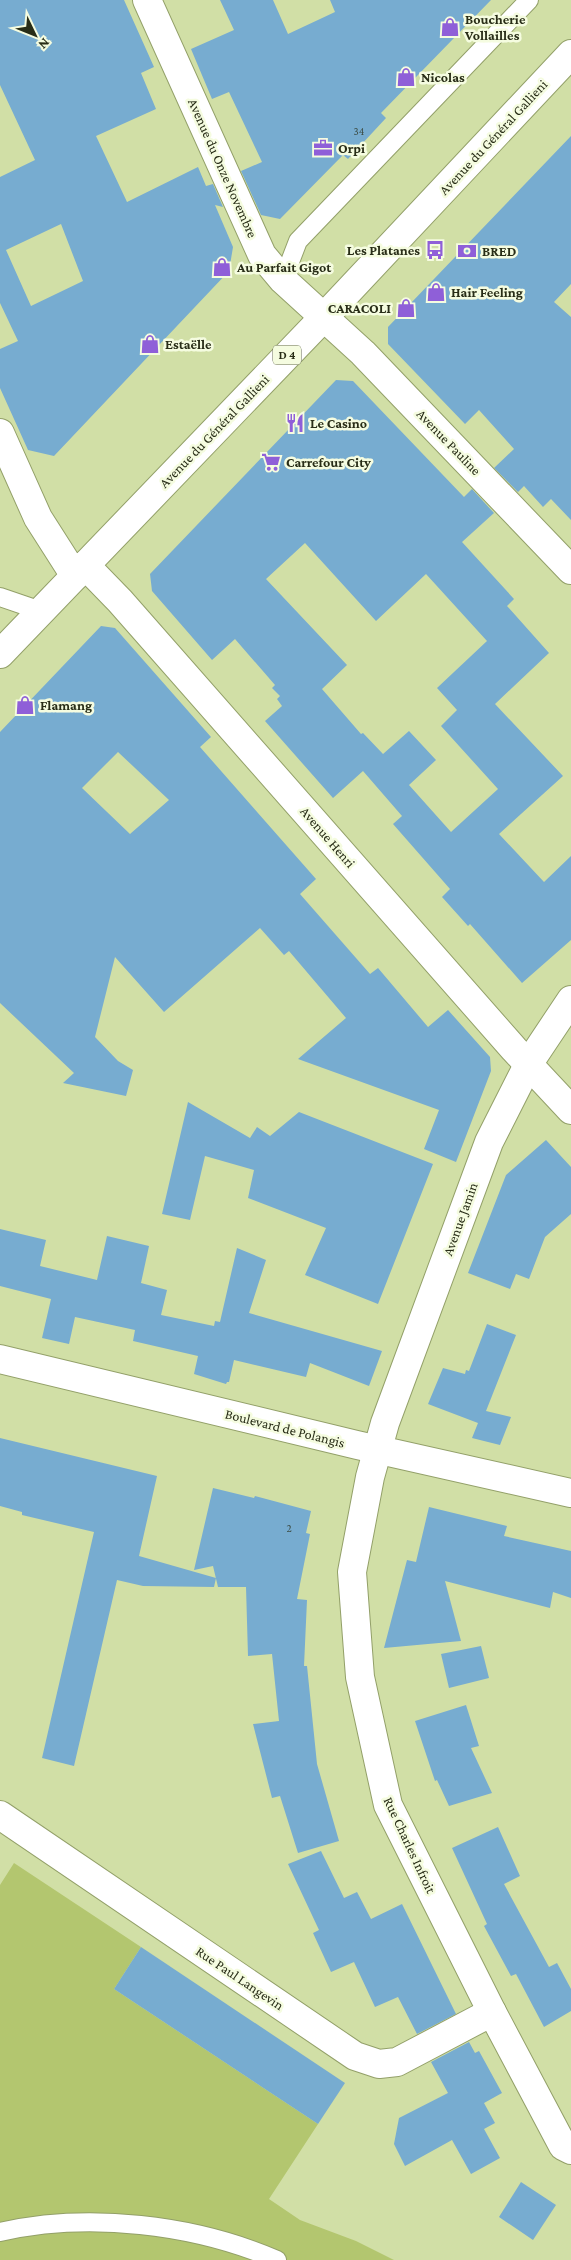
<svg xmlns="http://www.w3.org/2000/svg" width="571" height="2260" viewBox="0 0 571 2260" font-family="'Crimson Pro',serif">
	<rect width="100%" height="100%" fill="#d1dfa6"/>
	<polygon fill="#b3c66f" points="14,1863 141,1947 114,1989 318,2124 269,2199 300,2220 356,2241 394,2260 0,2260 0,1885"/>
	<g fill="#77acd0" fill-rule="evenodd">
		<path d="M0,0H124L154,67L141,73L156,109L96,136L127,202L198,167L206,186L213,184L223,207L215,205L233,247L229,271L54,456L28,450L0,388V349L18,341L0,303V177L35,160L0,85ZM61,224L83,281L31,306L6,250Z"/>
		<polygon points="220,0 273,0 288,34 335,12 330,0 491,0 381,113 386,118 348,159 343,155 280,219 261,215 241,171 262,162 229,92 212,99 191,49 234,30"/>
		<polygon points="571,136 571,284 554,302 571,317 571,520 551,499 543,507 524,486 518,492 494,468 514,449 479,410 465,424 388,344 388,327"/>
		<path d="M336,380L353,381L464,497L472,489L494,513L462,542L514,599L507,606L549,653L495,704L563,776L499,834L544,882L571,856V940L522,983L470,924L468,926L442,897L450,889L393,824L402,816L363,771L333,798L265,721L282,706L277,699L280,696L272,688L275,685L235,639L212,660L152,591L150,574ZM305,543L376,621L426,574L487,641L437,688L457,710L441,726L498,789L451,832L409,785L436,760L409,731L383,754L363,733L361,734L322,689L347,665L266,579Z"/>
		<path d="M101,626L115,628L211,737L200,747L316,879L300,894L370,974L378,968L428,1027L448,1010L490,1057L491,1071L456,1162L424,1149L439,1110L298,1059L346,1018L289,951L284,955L260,928L164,1012L115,957L95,1037L118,1061L133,1070L126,1096L63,1083L74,1073L0,1003V732ZM118,752L169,800L130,834L82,788Z"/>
		<polygon points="188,1102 250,1138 257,1127 270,1136 299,1112 433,1164 378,1304 305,1275 326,1228 248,1198 254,1170 205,1156 190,1220 162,1214"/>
		<polygon points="546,1140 571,1167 571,1214 545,1237 529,1279 516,1274 510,1289 468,1273 506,1175"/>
		<polygon points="0,1229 46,1240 40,1266 97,1280 107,1236 149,1246 141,1283 167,1290 161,1315 214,1326 215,1321 220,1322 237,1248 266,1260 249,1313 382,1351 369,1386 310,1363 306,1377 234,1360 229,1382 227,1382 226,1384 194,1374 198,1356 133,1341 135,1330 75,1317 69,1344 42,1338 51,1299 0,1286"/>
		<polygon points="487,1324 516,1335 486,1411 511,1417 500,1445 472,1438 478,1423 428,1404 443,1368 465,1374 466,1370 469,1371"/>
		<polygon points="0,1438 157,1476 139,1556 216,1578 214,1587 143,1586 117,1580 74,1766 42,1758 94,1532 22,1515 22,1512 0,1506"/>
		<polygon points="213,1488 254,1498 255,1496 311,1511 306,1533 310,1534 297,1599 307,1600 304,1666 307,1666 317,1764 339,1841 298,1853 280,1796 272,1798 253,1724 279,1721 272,1654 248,1656 246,1587 218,1587 213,1566 194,1570"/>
		<polygon points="429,1507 507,1526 504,1536 571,1551 571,1598 553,1592 550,1608 445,1581 461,1641 384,1648 407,1560 416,1562"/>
		<polygon points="481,1646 489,1678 449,1688 441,1654"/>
		<polygon points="466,1705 479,1746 471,1748 492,1793 449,1806 437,1780 435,1781 415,1721"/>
		<polygon points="498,1827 520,1876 504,1884 549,1967 557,1963 571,1989 571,2011 544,2027 516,1974 511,1976 484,1926 487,1924 452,1848"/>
		<polygon points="321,1851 344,1898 357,1892 371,1919 402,1904 456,2014 417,2034 398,1997 375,2007 354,1962 331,1972 313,1933 319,1930 288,1864"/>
		<polygon points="141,1947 345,2083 318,2124 114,1989"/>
		<polygon points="469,2042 475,2053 479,2051 502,2093 484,2103 495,2123 484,2129 500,2158 471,2174 452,2140 405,2166 394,2144 399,2118 448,2093 431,2062"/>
		<polygon points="521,2182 556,2205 533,2240 499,2217"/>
	</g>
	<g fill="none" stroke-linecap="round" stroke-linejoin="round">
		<g stroke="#93a069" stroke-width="20">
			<g id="service">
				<polyline points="283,280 298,241 529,0"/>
				<polyline points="0,597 41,611"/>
				<path d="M0,2232C88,2212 194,2224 277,2260"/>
			</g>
		</g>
		<g stroke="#93a069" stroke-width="30">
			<g id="minor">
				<polyline points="147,0 262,255 283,280 363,353 571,570"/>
				<polyline points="0,433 38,518 75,576"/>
				<polyline points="85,565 120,601 514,1049 571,1110"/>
				<polyline points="571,1000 529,1063 489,1142 385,1423 370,1477 352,1572 360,1677 388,1805 492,2012 563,2146 571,2150"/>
				<polyline points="0,1815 355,2056 379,2064 397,2062 492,2012"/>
			</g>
		</g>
		<g stroke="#93a069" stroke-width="30">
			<polyline id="tertiary" points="0,1359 357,1445 571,1493"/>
		</g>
		<g stroke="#93a069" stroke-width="30">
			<polyline id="primary" points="0,654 324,317 571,54"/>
		</g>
		<use href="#service" stroke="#fff" stroke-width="18"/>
		<use href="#minor" stroke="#fff" stroke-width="28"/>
		<use href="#tertiary" stroke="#fff" stroke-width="28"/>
		<use href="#primary" stroke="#fff" stroke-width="28"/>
	</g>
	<defs>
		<g id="shop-bare" transform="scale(1.5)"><path d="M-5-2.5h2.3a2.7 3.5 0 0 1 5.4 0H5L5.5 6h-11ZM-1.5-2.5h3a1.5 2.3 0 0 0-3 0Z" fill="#8f5fd8" stroke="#f5fce0" stroke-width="2.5" paint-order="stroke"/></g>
		<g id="office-bare" transform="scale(1.5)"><path d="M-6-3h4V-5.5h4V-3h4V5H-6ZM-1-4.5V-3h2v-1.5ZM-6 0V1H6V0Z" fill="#8f5fd8" stroke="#f5fce0" stroke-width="2.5" paint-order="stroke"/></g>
		<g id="bus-bare" transform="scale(1.5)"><path d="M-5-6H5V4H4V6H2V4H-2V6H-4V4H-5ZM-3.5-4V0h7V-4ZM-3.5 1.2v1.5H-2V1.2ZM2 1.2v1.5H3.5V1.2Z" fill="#8f5fd8" stroke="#f5fce0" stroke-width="2.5" paint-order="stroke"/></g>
		<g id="bank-bare" transform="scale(1.5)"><path d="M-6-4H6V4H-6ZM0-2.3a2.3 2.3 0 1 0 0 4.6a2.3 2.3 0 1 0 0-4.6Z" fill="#8f5fd8" stroke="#f5fce0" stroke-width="2.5" paint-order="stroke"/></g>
		<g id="restaurant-bare" transform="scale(1.5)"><path d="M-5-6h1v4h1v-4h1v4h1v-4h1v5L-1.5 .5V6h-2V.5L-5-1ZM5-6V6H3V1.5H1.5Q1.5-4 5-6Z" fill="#8f5fd8" stroke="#f5fce0" stroke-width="2.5" paint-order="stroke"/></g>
		<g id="supermarket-bare" transform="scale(1.5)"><path d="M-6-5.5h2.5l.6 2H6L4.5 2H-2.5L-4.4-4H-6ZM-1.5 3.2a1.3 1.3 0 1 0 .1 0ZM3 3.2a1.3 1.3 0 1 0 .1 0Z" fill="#8f5fd8" stroke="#f5fce0" stroke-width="2.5" paint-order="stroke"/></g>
	</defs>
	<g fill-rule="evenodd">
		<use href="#shop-bare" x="450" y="27"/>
		<use href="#shop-bare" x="406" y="77"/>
		<use href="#office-bare" x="323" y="148"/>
		<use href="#bus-bare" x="435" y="250"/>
		<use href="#bank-bare" x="467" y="251"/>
		<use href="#shop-bare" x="222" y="267"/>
		<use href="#shop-bare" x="436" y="292"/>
		<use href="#shop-bare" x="406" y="308"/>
		<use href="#shop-bare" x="150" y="344"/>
		<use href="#restaurant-bare" x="295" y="423"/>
		<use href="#supermarket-bare" x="271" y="462"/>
		<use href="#shop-bare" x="25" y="705"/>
	</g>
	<g text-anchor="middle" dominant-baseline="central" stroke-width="5" stroke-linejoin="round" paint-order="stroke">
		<g font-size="11" fill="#3c4d45">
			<text x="359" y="131">34</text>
			<text x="289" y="1528">2</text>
		</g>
		<rect fill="#f5fce0" stroke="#666b53" stroke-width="1" x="273" y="345.5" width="28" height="19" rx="4"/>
		<g font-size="12" font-weight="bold" fill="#282d17">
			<text x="287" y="355">D 4</text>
		</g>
		<g font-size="14" font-weight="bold" fill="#282d17" stroke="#f5fce0" text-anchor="start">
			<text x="465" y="19">Boucherie<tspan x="465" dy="16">Vollailles</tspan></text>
			<text x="421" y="77">Nicolas</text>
			<text x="338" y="148">Orpi</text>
			<text x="420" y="250" text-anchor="end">Les Platanes</text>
			<text x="482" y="251">BRED</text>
			<text x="237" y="267">Au Parfait Gigot</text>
			<text x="451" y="292">Hair Feeling</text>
			<text x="391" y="308" text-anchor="end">CARACOLI</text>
			<text x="165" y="344">Estaëlle</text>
			<text x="310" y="423">Le Casino</text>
			<text x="286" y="462">Carrefour City</text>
			<text x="40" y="705">Flamang</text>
		</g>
		<g font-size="14" fill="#282d17" stroke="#f5fce0">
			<text transform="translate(493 137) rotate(-47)">Avenue du Général Gallieni</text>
			<text transform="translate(223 168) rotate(66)">Avenue du Onze Novembre</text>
			<text transform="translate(214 431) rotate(-46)">Avenue du Général Gallieni</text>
			<text transform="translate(449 442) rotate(46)">Avenue Pauline</text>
			<text transform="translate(328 837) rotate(49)">Avenue Henri</text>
			<text transform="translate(460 1219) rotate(-70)">Avenue Jamin</text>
			<text transform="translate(285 1428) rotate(14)">Boulevard de Polangis</text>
			<text transform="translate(410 1845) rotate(65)">Rue Charles Infroit</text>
			<text transform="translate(240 1978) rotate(34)">Rue Paul Langevin</text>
		</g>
	</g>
	<g transform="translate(35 35) rotate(133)" stroke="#f5fce0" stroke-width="4" paint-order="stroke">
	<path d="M0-4L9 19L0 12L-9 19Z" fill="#282d17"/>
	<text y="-8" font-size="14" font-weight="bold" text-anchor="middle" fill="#282d17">N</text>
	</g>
</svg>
